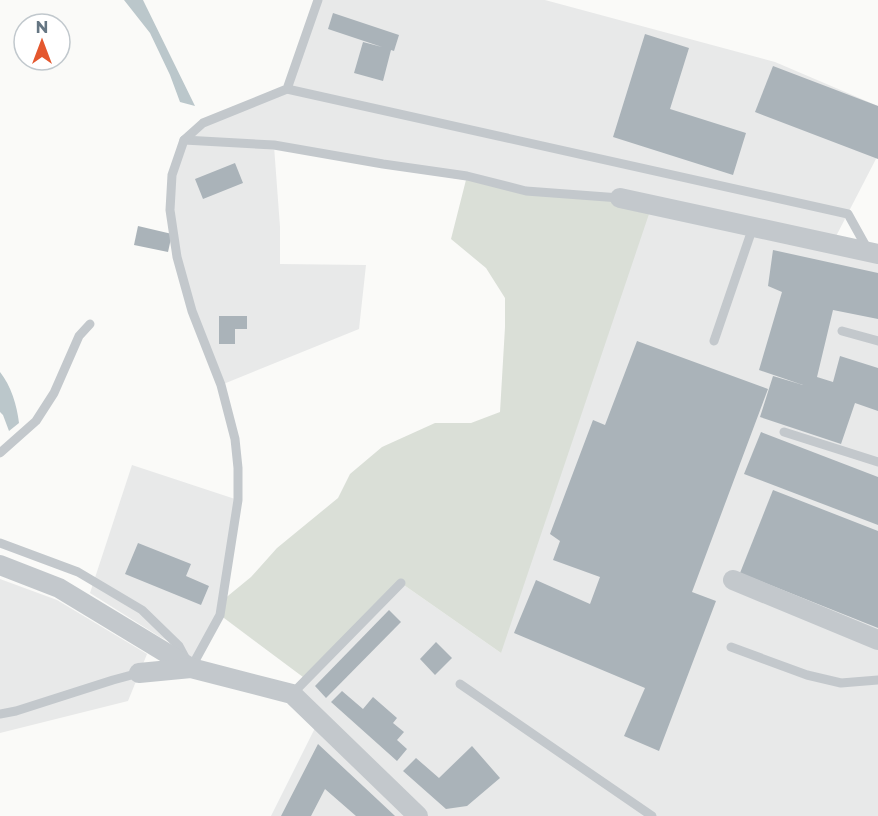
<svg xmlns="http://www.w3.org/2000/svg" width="878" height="816" viewBox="0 0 878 816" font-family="Montserrat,sans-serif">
	<rect width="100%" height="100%" fill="#fafaf8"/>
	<g fill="#e8e9e9">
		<polygon points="318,0 545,0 775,62 878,106 878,155 832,244 878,254 878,816 271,816 319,720 292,694 401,583 501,653 526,191 274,146 280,227 280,264 366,265 359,329 221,385 177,257 172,175 184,140 203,123 287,89"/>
		<polygon points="132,465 238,500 223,600 191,668 179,646 160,637 90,593"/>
		<polygon points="0,579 57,600 147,654 128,701 0,733"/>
	</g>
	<polygon fill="#dadfd7" points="467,176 526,191 652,205 501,653 401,583 307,680 220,615 223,600 251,577 277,548 338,498 350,474 382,447 435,423 471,423 500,412 505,327 505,298 486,268 451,239"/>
	<g fill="#bbc7cb">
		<polygon points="124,0 143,0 195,106 180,102 170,75 150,33"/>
		<path d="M0,372C11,386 17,405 19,423L9,431L3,415L0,412Z"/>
	</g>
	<g fill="#aab3b9">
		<polygon points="333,13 399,35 394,51 391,50 383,81 354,73 363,42 382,47 328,29"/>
		<polygon points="645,34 689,48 670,109 746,133 733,175 613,137"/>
		<polygon points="773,66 878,106 878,159 755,112"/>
		<polygon points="235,163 243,183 203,199 195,179"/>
		<polygon points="138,226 172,234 168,252 134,245"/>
		<polygon points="773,250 878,273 878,319 833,310 817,377 833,382 840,356 878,368 878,411 855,403 841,444 760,417 773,376 803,385 759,370 782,292 768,286"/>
		<polygon points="219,316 247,316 247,329 235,329 235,344 219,344"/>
		<polygon points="637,341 768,389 692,592 716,601 659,751 624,736 645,688 514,633 536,580 590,604 600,577 553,560 560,541 550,534 593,420 605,425"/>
		<polygon points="761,432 878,477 878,525 744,474"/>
		<polygon points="773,490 878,531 878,628 740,573"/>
		<polygon points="138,543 191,564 186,576 209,586 201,605 125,574"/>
		<polygon points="389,610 401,622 326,698 315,686"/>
		<polygon points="436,642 452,658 435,675 420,659"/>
		<polygon points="342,691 363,709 373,697 397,718 393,723 404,732 397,740 407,749 397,761 331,702"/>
		<polygon points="318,744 378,800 395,816 356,816 325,789 311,816 281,816"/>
		<polygon points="472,746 500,778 467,806 446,809 403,771 416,758 439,778"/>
	</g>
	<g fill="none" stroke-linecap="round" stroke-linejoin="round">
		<g stroke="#c3c8cc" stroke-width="9">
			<polyline points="287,89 848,214 868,250"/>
			<polyline points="184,140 274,145 383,164 467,176 526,191 620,198"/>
			<polyline points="842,331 878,341"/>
			<polyline points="714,341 753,227"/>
			<polyline points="784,432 878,462"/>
			<polyline points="0,453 36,421 54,393 79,336 90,324"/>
			<polyline points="0,543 78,572 142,610 179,646 187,661"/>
			<polyline points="731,647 807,675 841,683 878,680"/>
			<polyline points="191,668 220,615 238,500 238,468 235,439 221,385 192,311 177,257 170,210 172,175 184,140 203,123 287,89 318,0"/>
			<polyline points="460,684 652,816"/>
			<polyline points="292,694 401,583"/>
			<polyline points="0,714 16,711 113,680 139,673"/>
		</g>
		<g stroke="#c3c8cc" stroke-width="20">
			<polyline points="620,198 878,254"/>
			<polyline points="0,565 59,588 191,668"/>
			<polyline points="733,580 878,640"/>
			<polyline points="139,673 191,668 292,694 418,816"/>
		</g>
	</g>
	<g transform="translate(42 42)"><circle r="28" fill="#ffffff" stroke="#c1c8cd" stroke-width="1.5"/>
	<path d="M0-4.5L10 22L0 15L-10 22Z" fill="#e4572e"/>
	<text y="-9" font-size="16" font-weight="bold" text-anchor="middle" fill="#657683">N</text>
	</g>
</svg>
